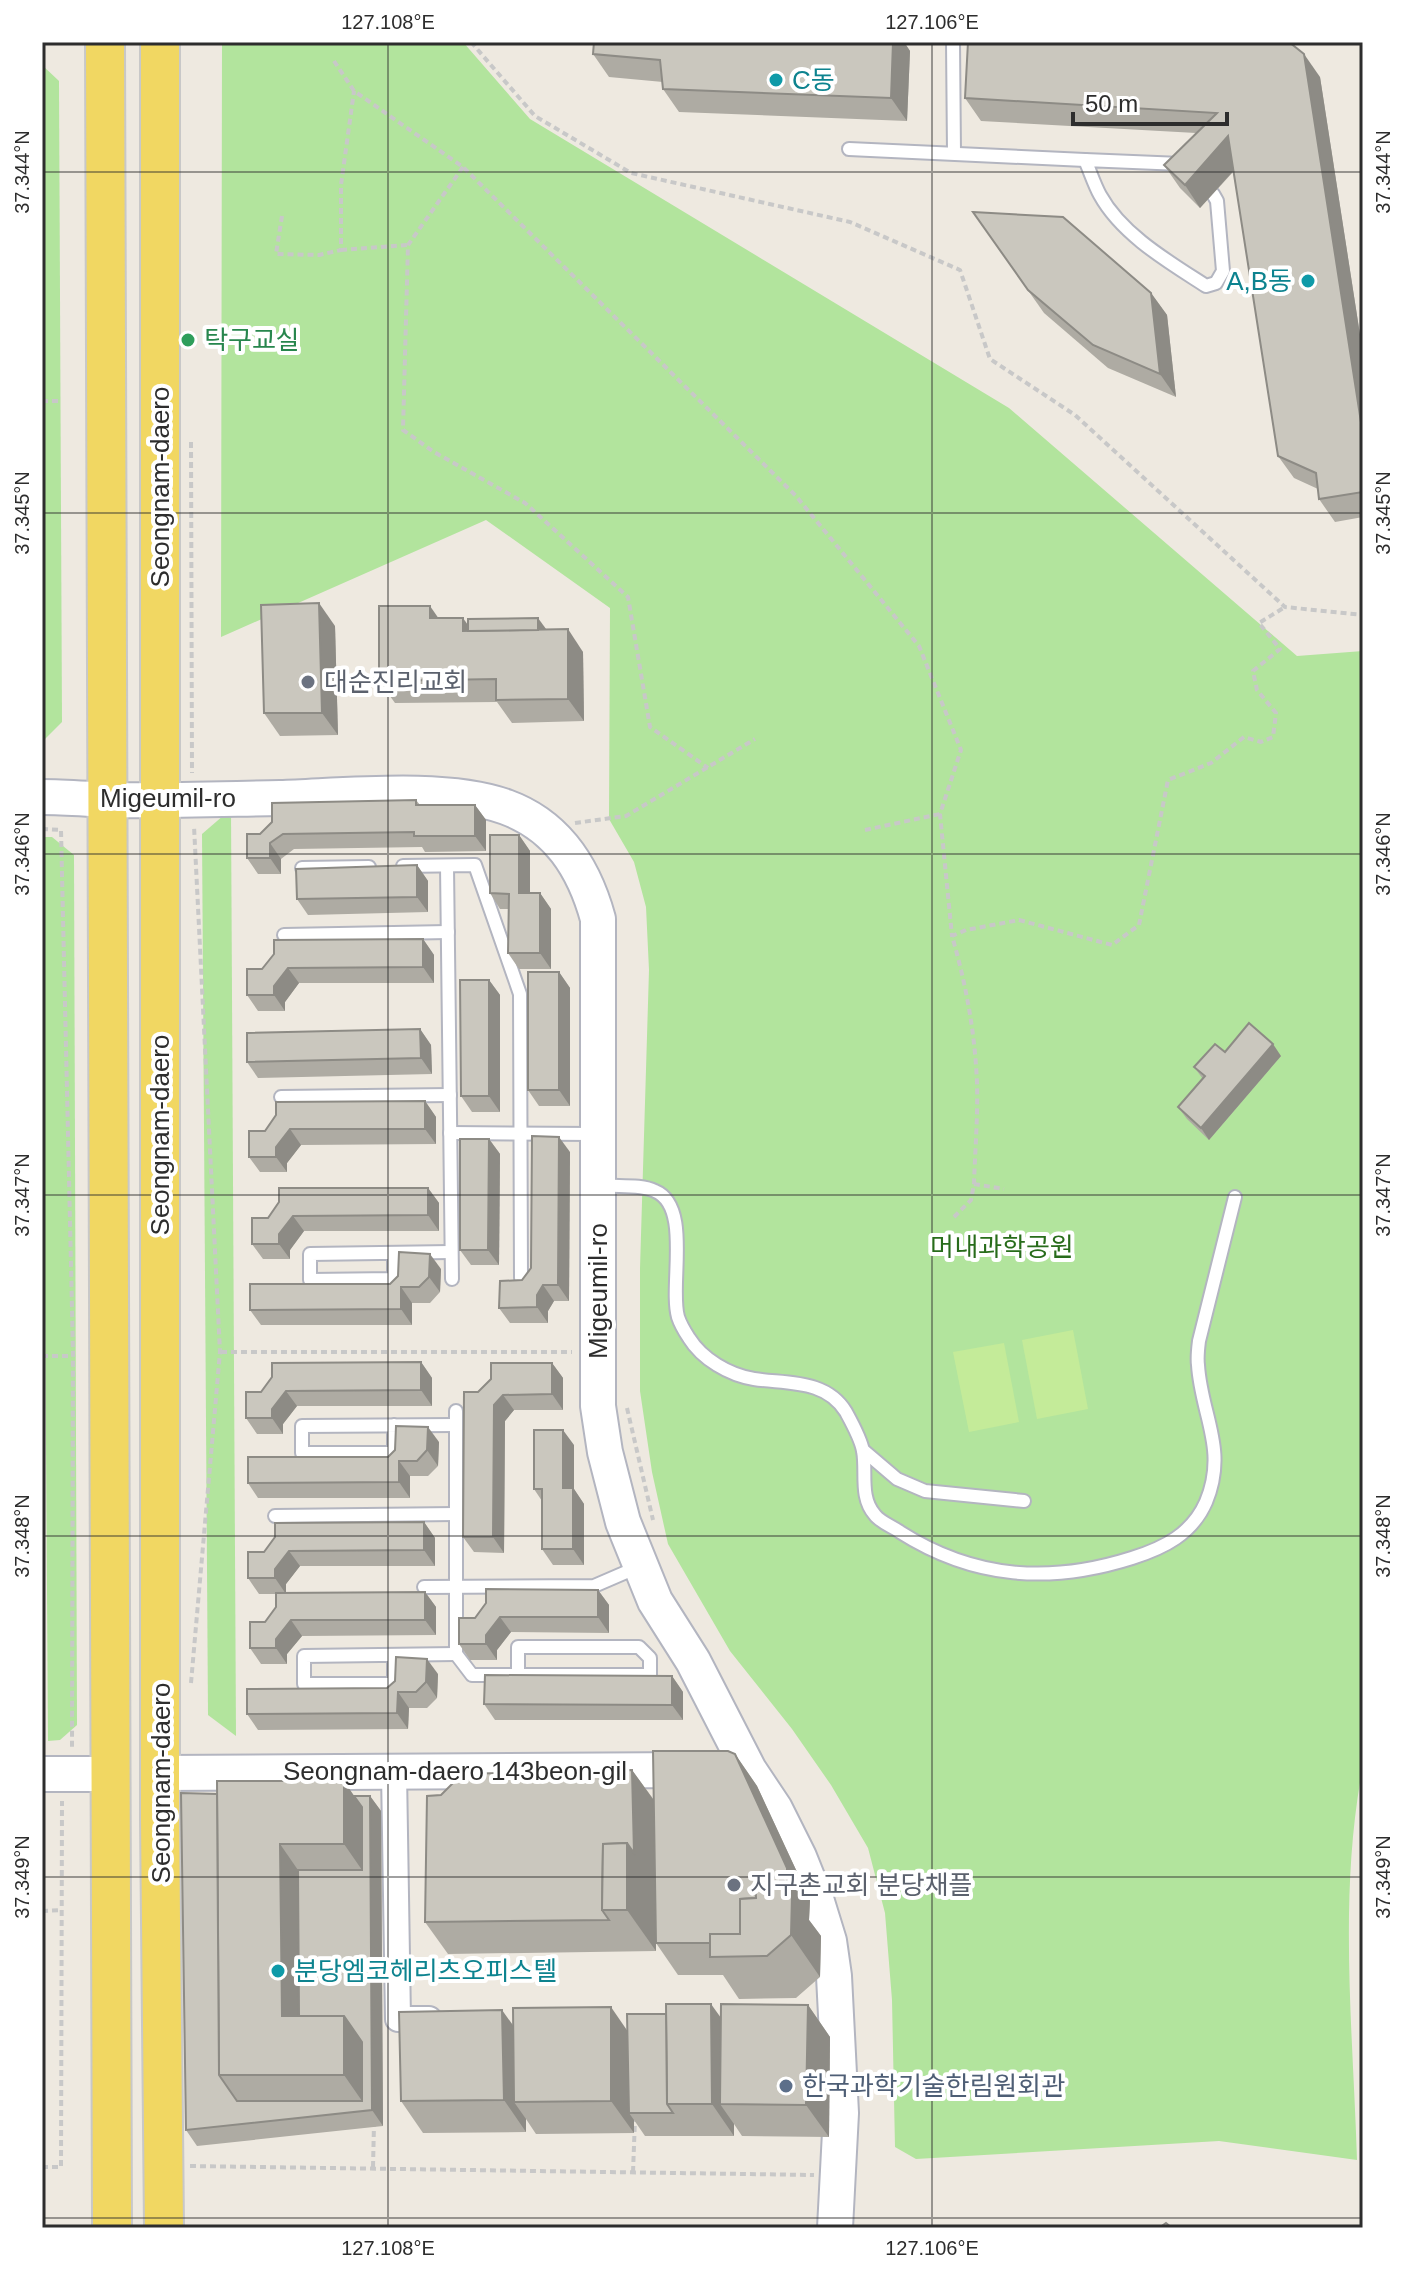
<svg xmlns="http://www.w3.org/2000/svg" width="1405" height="2270" viewBox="0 0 1405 2270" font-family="Helvetica,'Noto Sans KR',sans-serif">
	<rect width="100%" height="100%" fill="#eee9e0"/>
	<g fill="#b2e49d">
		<path d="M222,42H463L530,119L1009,408L1297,656L1363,651V1766C1338,1894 1353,2030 1357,2160L1219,2141L916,2159L895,2147L892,2000L885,1913L868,1848L831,1785L792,1729L730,1651L668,1544L652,1472L640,1391V1268L649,970L646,907L634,862L609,819L610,608L486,520L221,637Z"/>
		<polygon points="42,65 59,81 62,722 42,742"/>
		<polygon points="231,809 236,1736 208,1715 202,834"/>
		<polygon points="42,837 52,837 74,855 77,1725 60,1740 48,1741"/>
	</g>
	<g fill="#c4eb99">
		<polygon points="1073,1330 1088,1409 1037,1419 1022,1340"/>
		<polygon points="1004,1343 1019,1422 969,1432 953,1352"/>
	</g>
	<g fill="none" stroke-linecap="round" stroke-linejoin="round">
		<g stroke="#b3b5c0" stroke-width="16">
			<g id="lane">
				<polyline points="953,42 954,153"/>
				<polyline points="849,149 1085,160"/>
				<path d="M1181,164L1085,160C1090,171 1094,184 1100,195C1122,235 1169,262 1206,286L1216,283L1223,271L1217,201L1213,194"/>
				<polyline points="403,866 475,865 520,994 521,1278"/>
				<polyline points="447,866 452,1279"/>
				<polyline points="302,868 369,867"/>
				<polyline points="284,935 448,932"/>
				<polyline points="281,1097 450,1095"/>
				<polyline points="450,1133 595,1134"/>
				<path d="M601,1185C617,1187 641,1184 655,1191C692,1206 669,1286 678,1317C680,1323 685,1332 689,1338C702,1359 729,1375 754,1379C787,1384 826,1379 846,1412C852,1423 861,1439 863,1451C867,1472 859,1497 875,1515C880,1522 893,1527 900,1532C974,1579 1050,1584 1132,1558C1164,1548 1192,1534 1206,1502C1228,1449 1201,1415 1198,1365C1197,1358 1198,1349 1199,1341L1235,1197"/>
				<polyline points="394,1253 394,1279 310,1280 310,1254 451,1252"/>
				<polyline points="456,1411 456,1654 472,1675 650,1675 650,1658 639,1647 518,1647 518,1675"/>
				<polyline points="394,1425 394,1453 302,1453 302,1426 456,1425"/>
				<polyline points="863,1450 897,1479 925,1491 1024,1501"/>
				<polyline points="275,1516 456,1514"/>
				<polyline points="424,1587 594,1586 638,1567"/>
				<polyline points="394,1655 394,1684 304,1684 304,1656 456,1654"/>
			</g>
		</g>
		<g stroke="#b3b5c0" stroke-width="28">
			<polyline id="street" points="394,1772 398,2019 429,2019"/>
		</g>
		<g stroke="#b3b5c0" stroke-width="38">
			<g id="secondary">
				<path d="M42,797C64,797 87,799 109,800C166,801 223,799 280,798C344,796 447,785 506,807C558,826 584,868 598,919V1406L605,1452L623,1522L655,1601L693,1661L749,1770L775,1809L799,1857L817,1902L829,1941L834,1976L841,2113L835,2228"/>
				<polyline points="161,1773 697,1770"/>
				<polyline points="42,1774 109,1774"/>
			</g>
		</g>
		<g stroke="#c8c8c8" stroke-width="42">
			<g id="primary">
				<polyline points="105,42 112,2228"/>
				<polyline points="160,42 160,1819 164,2228"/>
			</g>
		</g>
		<g stroke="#c8c8c8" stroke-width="4" stroke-dasharray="6 4" stroke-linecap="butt">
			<polyline points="471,42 535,116 631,173 850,222 960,270 990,359 1075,415 1285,607 1363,615"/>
			<polyline points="334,61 354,91 463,167 796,496 919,646 961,750 940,814 952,936"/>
			<polyline points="463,167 408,245 403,430 434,452 525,503 628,597 650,727 708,768"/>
			<polyline points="282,216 276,254 319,255 341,250 341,185 354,91"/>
			<polyline points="341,250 408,245"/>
			<polyline points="42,401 62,401"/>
			<polyline points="191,442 192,773"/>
			<polyline points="575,823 626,816 755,739"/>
			<polyline points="42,829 61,830 73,1352 72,1747"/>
			<polyline points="865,830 940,814"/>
			<polyline points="974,1184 1004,1189"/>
			<path d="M954,1217L971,1200L974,1184C975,1151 978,1117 977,1083C975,1033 966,984 952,936L966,930L1019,920L1112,945L1139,925L1168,780L1211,763L1244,737L1261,742L1273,737L1276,713L1257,690L1253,671L1280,649L1259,623L1285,607"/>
			<polyline points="221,1352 572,1352"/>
			<polyline points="42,1356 69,1356"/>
			<polyline points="627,1408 653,1520"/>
			<polyline points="191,1683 220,1352 194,826"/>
			<polyline points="42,1911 62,1910"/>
			<polyline points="190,2166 814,2175"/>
			<polyline points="42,2167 61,2167 62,1801"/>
			<polyline points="373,2167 374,2124"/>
			<polyline points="633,2172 635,2119"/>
		</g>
		<use href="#lane" stroke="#fff" stroke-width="12"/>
		<use href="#street" stroke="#fff" stroke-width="24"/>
		<use href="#secondary" stroke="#fff" stroke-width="34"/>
		<use href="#primary" stroke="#f1d762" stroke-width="38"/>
	</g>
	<g fill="#aeaba3">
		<polygon points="594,42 904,42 910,51 907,121 679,112 663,89 663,82 609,77 593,54"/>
		<polygon points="1320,77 1363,354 1363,517 1335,522 1319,499 1318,489 1294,478 1278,456 1234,171 1200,208 1180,188 1164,165 1196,133 981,121 965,98"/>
		<polygon points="973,212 1151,293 1167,315 1176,397 1108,368 1044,313"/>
		<polygon points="438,618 468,625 547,630 583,652 584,721 512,723 497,702 395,703 379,681"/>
		<polygon points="335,626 338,735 280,736 264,713"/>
		<polygon points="416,800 420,805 475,805 486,820 486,851 425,852 422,847 294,849 281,859 281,874 258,874 247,858 260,834"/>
		<polygon points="519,835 530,851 530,893 540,893 551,909 551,969 519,969 508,953 508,909 500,909 490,893"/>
		<polygon points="417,865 428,881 428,912 308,915 297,899"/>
		<polygon points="423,939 434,955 434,983 299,983 285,1002 285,1011 258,1011 247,995 262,969"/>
		<polygon points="559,972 570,988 570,1106 539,1106 528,1090"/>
		<polygon points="489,980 500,995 500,1112 472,1112 461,1096"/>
		<polygon points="420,1029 431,1045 432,1074 258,1078 247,1062"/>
		<polygon points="1225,1052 1281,1056 1209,1140 1187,1119 1178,1107 1203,1079 1194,1067"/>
		<polygon points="425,1101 436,1117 436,1144 301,1145 287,1163 287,1172 260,1172 249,1157 265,1131"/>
		<polygon points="489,1139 500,1154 499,1265 471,1265 460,1250"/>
		<polygon points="570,1152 569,1301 554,1301 548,1311 548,1323 510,1323 499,1308 531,1268"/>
		<polygon points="428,1188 439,1203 439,1231 304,1231 290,1250 290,1259 263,1259 252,1244 268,1218"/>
		<polygon points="441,1269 440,1292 430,1303 412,1303 412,1325 261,1325 250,1310 390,1284"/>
		<polygon points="421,1362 432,1378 432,1406 297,1406 283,1424 283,1434 257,1434 246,1418 261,1392"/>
		<polygon points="552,1363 563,1378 563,1410 514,1410 505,1421 504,1553 474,1552 463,1537 478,1392"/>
		<polygon points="439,1442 438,1466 428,1476 410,1476 410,1498 258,1498 248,1483 388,1457"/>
		<polygon points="574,1445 574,1489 584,1504 584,1565 553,1565 542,1549 542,1501 534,1489"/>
		<polygon points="424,1522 435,1538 435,1566 300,1566 286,1584 286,1592 425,1592 436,1607 436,1635 302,1636 287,1654 287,1664 261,1664 250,1648 265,1622 276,1607 276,1594 259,1594 248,1578 264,1552"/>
		<polygon points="598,1590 609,1605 609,1633 511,1632 497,1650 497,1660 470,1660 459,1644 475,1618"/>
		<polygon points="438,1674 437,1698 427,1708 409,1708 408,1729 258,1730 247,1714 387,1688"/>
		<polygon points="672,1676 683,1692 683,1720 495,1720 484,1704"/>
		<polygon points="735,1754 757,1786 810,1900 809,1920 821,1936 820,1977 796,1998 739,1999 723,1975 678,1975 656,1943 656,1951 448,1954 425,1922 632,1770 654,1800"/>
		<polygon points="181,1793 370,1796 381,1811 383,2126 197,2146 186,2130"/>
		<polygon points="808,2005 830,2037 829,2137 742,2136 734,2124 734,2136 645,2136 634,2120 634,2133 536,2134 526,2119 526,2132 423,2133 401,2101 513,2026 628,2032"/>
	</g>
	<g fill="#8d8b85">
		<polygon points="893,42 904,42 910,51 907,121 891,98"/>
		<polygon points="1304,54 1320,77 1363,354 1363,435"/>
		<polygon points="1228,136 1244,159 1200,208 1185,185"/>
		<polygon points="1151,293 1167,315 1176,397 1160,374"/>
		<polygon points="319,603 335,626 338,735 322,713"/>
		<polygon points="430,606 446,629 430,618"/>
		<polygon points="463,618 477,638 463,631"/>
		<polygon points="538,618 549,633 538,637"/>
		<polygon points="568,629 583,652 584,721 568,699"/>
		<polygon points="475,805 486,820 486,851 475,836"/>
		<polygon points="519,835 530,851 530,909 519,893"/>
		<polygon points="270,843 281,859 281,874 270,858"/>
		<polygon points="417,865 428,881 428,912 417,897"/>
		<polygon points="540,893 551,909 551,969 540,953"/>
		<polygon points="423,939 434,955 434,983 423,967"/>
		<polygon points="288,968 299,983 285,1002 285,1011 274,995 274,986"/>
		<polygon points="559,972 570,988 570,1106 559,1090"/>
		<polygon points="489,980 500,995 500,1112 489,1096"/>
		<polygon points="420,1029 431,1045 432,1074 421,1058"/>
		<polygon points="1273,1044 1281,1056 1209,1140 1201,1128"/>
		<polygon points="425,1101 436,1117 436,1144 425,1129"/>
		<polygon points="290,1129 301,1145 287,1163 287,1172 276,1157 276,1147"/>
		<polygon points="559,1137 570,1152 569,1301 558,1285"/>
		<polygon points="489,1139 500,1154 499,1265 488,1250"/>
		<polygon points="428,1188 439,1203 439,1231 428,1215"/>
		<polygon points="293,1216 304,1231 290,1250 290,1259 279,1244 279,1234"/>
		<polygon points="430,1254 441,1269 440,1292 429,1277"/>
		<polygon points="543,1285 554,1301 548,1311 548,1323 537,1307 537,1295"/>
		<polygon points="401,1287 412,1303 412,1325 401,1309"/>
		<polygon points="421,1362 432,1378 432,1406 421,1390"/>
		<polygon points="552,1363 563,1378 563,1410 552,1394"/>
		<polygon points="286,1391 297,1406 283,1424 283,1434 272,1418 272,1409"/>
		<polygon points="503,1395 514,1410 505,1421 504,1553 493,1537 494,1405"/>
		<polygon points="428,1427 439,1442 438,1466 427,1450"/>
		<polygon points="563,1430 574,1445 574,1489 584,1504 584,1565 573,1549 563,1488"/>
		<polygon points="399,1461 410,1476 410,1498 399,1482"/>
		<polygon points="424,1522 435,1538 435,1566 424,1550"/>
		<polygon points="289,1551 300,1566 286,1584 286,1594 275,1578 275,1569"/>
		<polygon points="598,1590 609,1605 609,1633 598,1617"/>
		<polygon points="425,1592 436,1607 436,1635 425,1620"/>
		<polygon points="500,1617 511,1632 497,1650 497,1660 486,1644 486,1635"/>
		<polygon points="291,1620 302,1636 287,1654 287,1664 276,1648 276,1639"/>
		<polygon points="427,1659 438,1674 437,1698 426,1682"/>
		<polygon points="672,1676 683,1692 683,1720 672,1705"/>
		<polygon points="398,1692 409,1708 408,1729 397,1713"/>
		<polygon points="735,1754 757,1786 810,1900 809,1920 821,1936 820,1977 791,1935 780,1885 780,1876"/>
		<polygon points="632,1770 655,1802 656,1951 627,1910 627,1843"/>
		<polygon points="344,1781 370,1819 370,1796 381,1811 383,2126 372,2110 369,2111 344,2075 344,2016 371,1883 344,1844"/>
		<polygon points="280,1844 309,1886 310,2042 282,2016"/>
		<polygon points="42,1961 45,1965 45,2018 42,2014"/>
		<polygon points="711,2004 734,2036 720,2104 734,2124 734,2136 712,2104"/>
		<polygon points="808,2005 830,2037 829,2137 806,2105"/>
		<polygon points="611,2007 633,2039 629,2113 634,2120 634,2133 611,2101"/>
		<polygon points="502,2010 525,2042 514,2102 526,2119 526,2132 504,2100"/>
		<polygon points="42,2031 45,2035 45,2144 42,2139"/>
	</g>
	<g fill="#cac7be" stroke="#8d8b85" stroke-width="2">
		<polygon points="594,42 893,42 891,98 663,89 660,60 593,54"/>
		<polygon points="968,42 1289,42 1304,54 1363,435 1363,492 1319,499 1316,473 1278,456 1228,136 1185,185 1164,165 1217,113 965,98"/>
		<polygon points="973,212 1063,217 1151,293 1160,374 1093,345 1028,290"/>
		<polygon points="319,603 322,713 264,713 261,605"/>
		<polygon points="379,606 430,606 430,618 463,618 463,631 568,629 568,699 496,700 496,679 379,681"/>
		<polygon points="538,618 538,630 468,631 468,619"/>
		<polygon points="416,800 416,805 475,805 475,836 414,836 414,832 283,834 270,843 270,858 247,858 247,834 260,834 272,822 272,803"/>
		<polygon points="490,835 519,835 519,893 540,893 540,953 508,953 509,894 490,893"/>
		<polygon points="417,865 417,897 297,899 296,869"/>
		<polygon points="423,939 423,967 288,968 274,986 274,995 247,995 247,969 262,969 274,954 274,940"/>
		<rect x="528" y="972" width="31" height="118"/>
		<polygon points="460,980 489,980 489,1096 461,1096"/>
		<polygon points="1249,1023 1273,1044 1201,1128 1178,1107 1205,1076 1194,1067 1215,1044 1225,1052"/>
		<polygon points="420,1029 421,1058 247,1062 247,1033"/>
		<polygon points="425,1101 425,1129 290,1129 276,1147 276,1157 249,1157 249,1131 265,1131 276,1115 276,1102"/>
		<polygon points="532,1136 559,1137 558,1285 543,1285 537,1295 537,1307 499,1308 500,1281 522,1280 531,1268"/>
		<polygon points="460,1139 489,1139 488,1250 460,1250"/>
		<polygon points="279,1188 428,1188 428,1215 293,1216 279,1234 279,1244 252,1244 252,1218 268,1218 279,1202"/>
		<polygon points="399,1252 430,1254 429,1277 419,1287 401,1287 401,1309 250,1310 250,1284 390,1284 398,1276"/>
		<polygon points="421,1362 421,1390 286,1391 272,1409 272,1418 246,1418 246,1392 261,1392 272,1377 272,1363"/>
		<polygon points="491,1363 552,1363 552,1394 503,1395 494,1405 493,1537 463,1537 464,1392 478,1392 491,1379"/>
		<polygon points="396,1426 428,1427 427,1450 417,1461 399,1461 399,1482 248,1483 248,1457 388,1457 395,1450"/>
		<polygon points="534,1430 563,1430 563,1488 573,1488 573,1549 542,1549 542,1489 534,1489"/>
		<polygon points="424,1522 424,1550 289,1551 275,1569 275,1578 248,1578 248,1552 264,1552 275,1537 275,1523"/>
		<polygon points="486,1589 598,1590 598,1617 500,1617 486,1635 486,1644 459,1644 459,1618 475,1618 486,1603"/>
		<polygon points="425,1592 425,1620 291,1620 276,1639 276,1648 250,1648 250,1622 265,1622 276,1607 276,1593"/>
		<polygon points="396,1657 427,1659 426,1682 416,1692 398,1692 397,1713 247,1714 247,1689 387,1688 395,1681"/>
		<polygon points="485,1675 672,1676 672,1705 484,1704"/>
		<polygon points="653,1751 728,1751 735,1754 787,1868 787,1885 780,1876 755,1876 756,1898 740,1899 740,1934 710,1934 710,1943 656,1943"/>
		<polygon points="632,1770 634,1853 627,1843 603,1844 602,1910 609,1920 425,1922 427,1796 441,1795 462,1774"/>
		<polygon points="217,1781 344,1781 344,1844 280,1844 282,2016 344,2016 344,2075 219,2075"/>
		<polygon points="181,1793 217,1794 219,2075 237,2101 362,2101 362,2042 344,2016 299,2016 298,1870 362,1870 362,1807 354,1796 370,1796 372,2110 186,2130"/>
		<polygon points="627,1843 627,1910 602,1910 603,1844"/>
		<polygon points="755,1876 780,1876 780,1885 792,1895 791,1935 767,1956 710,1957 710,1934 740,1934 740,1899 756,1898"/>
		<polygon points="666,2004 711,2004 712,2104 667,2104"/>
		<polygon points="721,2004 808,2005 806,2105 720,2104"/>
		<polygon points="611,2007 611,2101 514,2102 513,2008"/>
		<polygon points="502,2010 504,2100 401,2101 399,2012"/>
		<polygon points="627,2014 666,2014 667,2104 673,2113 629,2113"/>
		<polygon points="1166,2223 1172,2228 1159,2228"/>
	</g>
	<path fill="none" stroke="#2d2d2d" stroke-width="2" stroke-opacity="0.45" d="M388,42V2228M932,42V2228M42,172H1363M42,513H1363M42,854H1363M42,1195H1363M42,1536H1363M42,1877H1363M42,2218H1363"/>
	<g fill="#0f9aa8" stroke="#fff" stroke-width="3">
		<circle cx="776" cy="80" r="8"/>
		<circle cx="1308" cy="281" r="8"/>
		<circle cx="278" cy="1971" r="8"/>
	</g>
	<circle fill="#2e9e5b" stroke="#fff" stroke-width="3" cx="188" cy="340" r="8"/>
	<g fill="#6b7280" stroke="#fff" stroke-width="3">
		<circle cx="308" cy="682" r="8"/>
		<circle cx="734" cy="1885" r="8"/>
	</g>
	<circle fill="#5c6f8a" stroke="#fff" stroke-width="3" cx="786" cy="2086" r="8"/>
	<g text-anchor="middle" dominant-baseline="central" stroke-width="8" stroke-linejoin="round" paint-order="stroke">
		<g font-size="26" fill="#0d838f" stroke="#fff" text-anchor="start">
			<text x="792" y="80">C동</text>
			<text x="1292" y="281" text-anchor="end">A,B동</text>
			<text x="294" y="1971">분당엠코헤리츠오피스텔</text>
		</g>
		<g font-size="26" fill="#27864d" stroke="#fff" text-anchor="start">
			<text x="204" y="340">탁구교실</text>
		</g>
		<g font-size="26" fill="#2d2d2d" stroke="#fff">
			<text transform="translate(160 487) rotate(-90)">Seongnam-daero</text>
			<text x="168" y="798">Migeumil-ro</text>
			<text transform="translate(160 1135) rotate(-90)">Seongnam-daero</text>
			<text transform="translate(598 1291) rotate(-90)">Migeumil-ro</text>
			<text x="455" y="1771">Seongnam-daero 143beon-gil</text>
			<text transform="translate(161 1783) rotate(-90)">Seongnam-daero</text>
		</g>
		<g font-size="26" fill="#5b616d" stroke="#fff" text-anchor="start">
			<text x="324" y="682">대순진리교회</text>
			<text x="750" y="1885">지구촌교회 분당채플</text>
		</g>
		<g font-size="26" fill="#286c1b" stroke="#fff">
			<text x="1002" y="1247">머내과학공원</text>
		</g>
		<g font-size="26" fill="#4e5e75" stroke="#fff" text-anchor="start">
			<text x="802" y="2086">한국과학기술한림원회관</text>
		</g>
	</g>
	<rect width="1405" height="2270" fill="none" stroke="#ffffff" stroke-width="88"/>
	<path d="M1073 112v12h154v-12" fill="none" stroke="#2d2d2d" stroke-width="4"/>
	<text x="1085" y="112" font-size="24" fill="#2d2d2d" stroke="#ffffff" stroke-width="6" paint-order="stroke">50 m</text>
	<rect x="44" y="44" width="1317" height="2182" fill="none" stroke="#2d2d2d" stroke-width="3"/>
	<g font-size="20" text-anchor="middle" fill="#2d2d2d">
		<text x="388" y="29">127.108°E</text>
		<text x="932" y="29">127.106°E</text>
		<text transform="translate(1383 172) rotate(-90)" y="7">37.344°N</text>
		<text transform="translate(22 172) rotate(-90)" y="7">37.344°N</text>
		<text transform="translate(1383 513) rotate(-90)" y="7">37.345°N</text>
		<text transform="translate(22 513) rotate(-90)" y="7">37.345°N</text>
		<text transform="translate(1383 854) rotate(-90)" y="7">37.346°N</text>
		<text transform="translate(22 854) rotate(-90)" y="7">37.346°N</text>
		<text transform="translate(22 1195) rotate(-90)" y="7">37.347°N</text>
		<text transform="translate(1383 1195) rotate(-90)" y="7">37.347°N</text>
		<text transform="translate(1383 1536) rotate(-90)" y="7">37.348°N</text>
		<text transform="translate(22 1536) rotate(-90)" y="7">37.348°N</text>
		<text transform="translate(22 1877) rotate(-90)" y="7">37.349°N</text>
		<text transform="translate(1383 1877) rotate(-90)" y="7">37.349°N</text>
		<text x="388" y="2255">127.108°E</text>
		<text x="932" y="2255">127.106°E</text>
	</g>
</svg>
